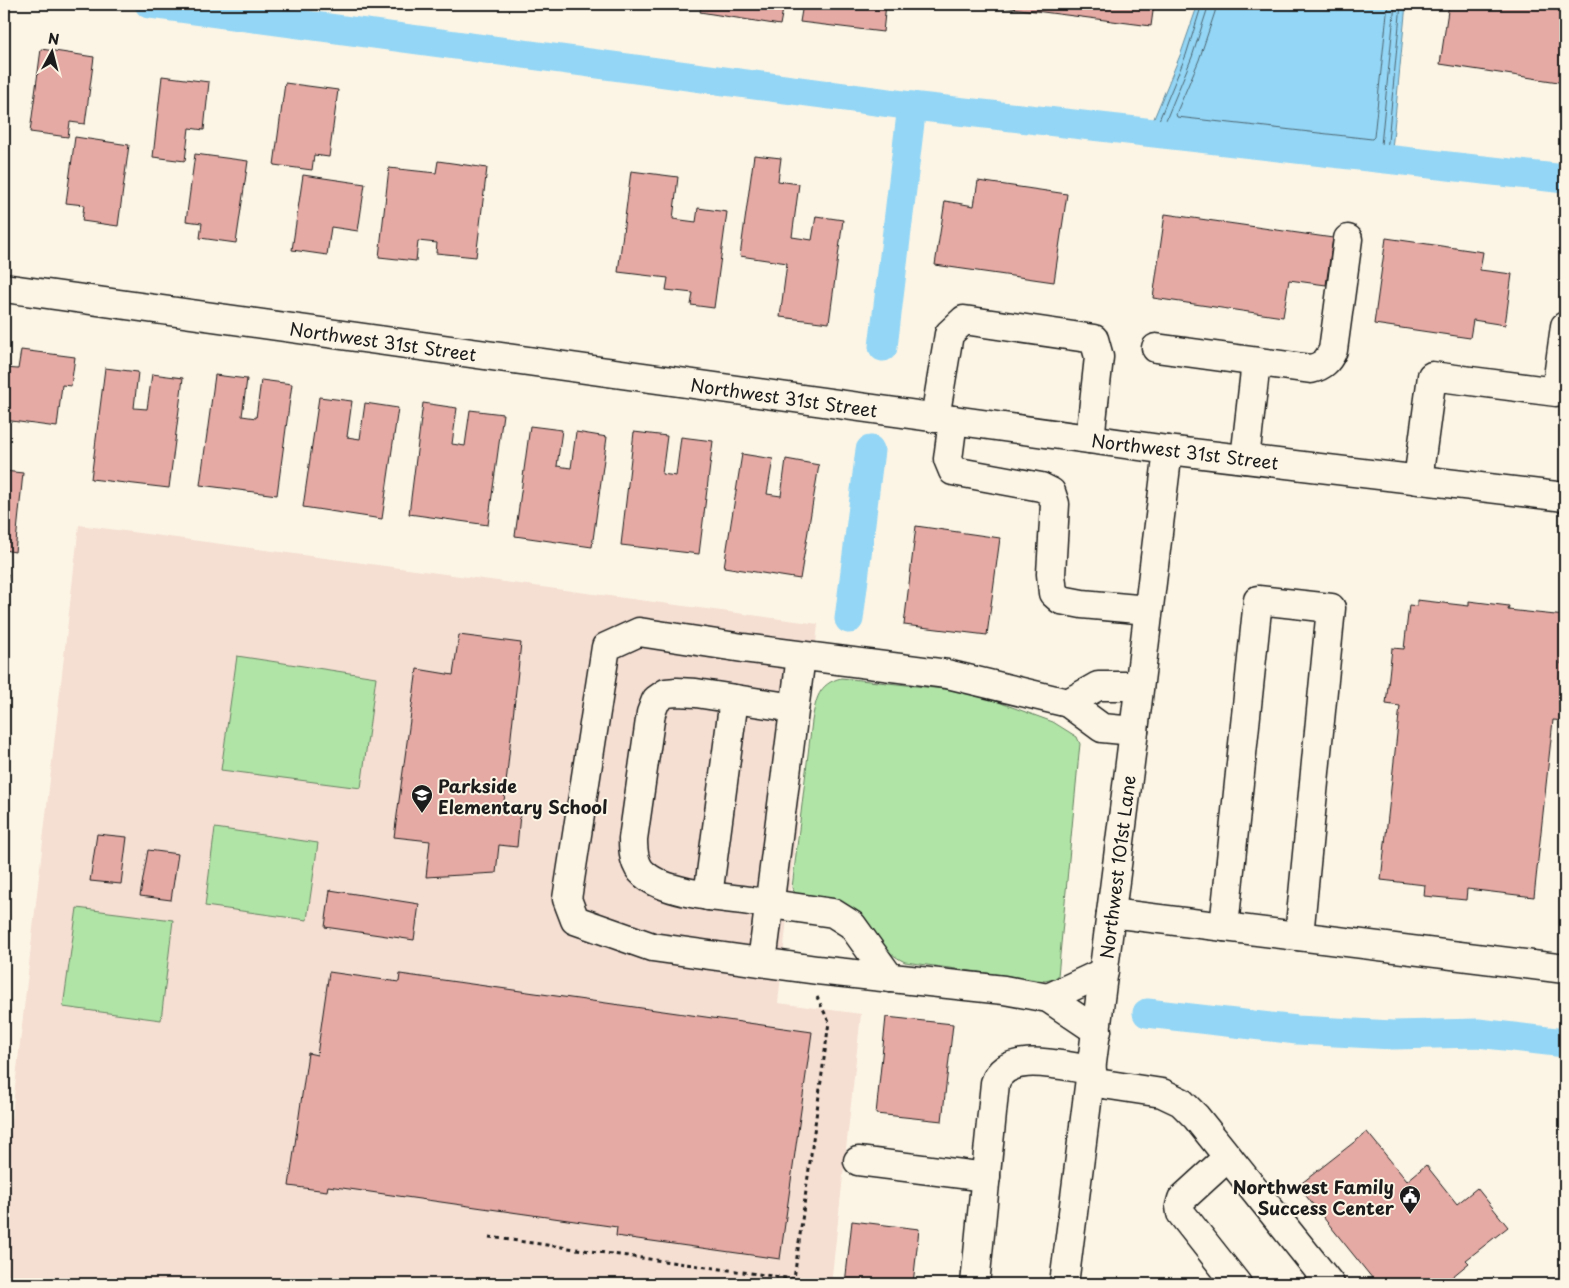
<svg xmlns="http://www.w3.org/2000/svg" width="1569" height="1288" viewBox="0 0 1569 1288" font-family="'Playpen Sans',sans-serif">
	<rect width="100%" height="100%" fill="#fcf5e5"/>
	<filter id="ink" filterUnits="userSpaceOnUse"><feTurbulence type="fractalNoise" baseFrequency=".02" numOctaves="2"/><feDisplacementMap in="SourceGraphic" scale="10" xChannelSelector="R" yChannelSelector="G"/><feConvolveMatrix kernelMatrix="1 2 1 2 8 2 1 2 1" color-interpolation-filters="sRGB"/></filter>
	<g filter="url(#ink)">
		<polygon fill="#f5ded2" points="79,525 818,624 778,1003 861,1014 831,1284 4,1284 4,1184"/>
		<g fill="#b0e4a6" stroke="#668061">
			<polygon points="237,656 376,677 361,788 221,770"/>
			<path d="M841,678L953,690L979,695L1053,722L1077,737L1080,744L1079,753L1058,976L1054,979L1045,981L905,962C882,951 881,939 866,920C848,898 821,898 795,893L792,888L812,721C816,699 818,684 841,678Z"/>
			<polygon points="215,828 318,843 307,920 205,906"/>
			<polygon points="77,908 173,920 161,1020 63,1007"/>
		</g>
		<polygon fill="#94d6f5" stroke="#648c9e" points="1198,4 1406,4 1391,160 1148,133 1181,53"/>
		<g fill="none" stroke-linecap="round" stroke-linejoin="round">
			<g stroke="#4c6673" stroke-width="1">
				<polyline points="1202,4 1186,55 1157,125 1157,128 1384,154 1387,152 1401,4"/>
				<polyline points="1209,4 1192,57 1166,120 1166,123 1379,147 1381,145 1395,4"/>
				<polyline points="1216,4 1215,12 1199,60 1176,114 1177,117 1372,139 1374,137 1388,4"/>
			</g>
			<g stroke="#94d6f5" stroke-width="29">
				<polyline points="149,4 912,106 1565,179"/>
				<polyline points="883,347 912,106"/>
				<polyline points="849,619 870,450"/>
				<polyline points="1147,1013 1297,1030 1393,1035 1478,1033 1565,1043"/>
			</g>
		</g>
		<g fill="#e5aaa4" stroke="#1c1c1c">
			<polygon points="631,4 657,4 656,7"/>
			<polygon points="702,4 784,4 780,25 700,12"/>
			<polygon points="803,4 886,4 883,32 800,22"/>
			<polygon points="981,4 1154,4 1151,26"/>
			<polygon points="1449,4 1565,4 1565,83 1440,64"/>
			<polygon points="41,49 94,57 85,124 70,122 68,137 30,132"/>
			<polygon points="162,76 209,82 204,130 189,128 185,161 153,157"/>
			<polygon points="285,83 338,90 329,157 314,155 312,170 274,165"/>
			<polygon points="75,137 129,145 118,226 82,221 84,205 66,203"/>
			<polygon points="195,154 248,161 236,243 200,238 202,223 186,221"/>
			<polygon points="754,155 781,158 778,181 799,184 792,237 812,240 816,216 843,220 829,323 780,317 787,263 740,256"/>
			<polygon points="438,161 487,168 476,257 436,253 437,243 418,241 416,261 379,257 389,168 436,173"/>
			<polygon points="631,171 678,177 673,219 696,222 698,208 727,212 714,308 691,305 693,293 666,290 668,278 618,272"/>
			<polygon points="303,175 365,184 358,231 331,227 327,255 292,250"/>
			<polygon points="978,181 1067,194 1054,282 935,265 945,201 974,206"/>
			<polygon points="1165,214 1333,238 1326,285 1289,280 1283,317 1153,298"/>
			<polygon points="1386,238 1483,252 1480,270 1512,274 1505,325 1473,320 1470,338 1374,324"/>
			<polygon points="21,350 75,357 71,386 62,385 57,427 4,420 4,368 18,369"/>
			<polygon points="105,368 138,372 134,408 147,409 152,374 183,378 169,488 91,479"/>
			<polygon points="215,375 247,379 242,416 256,418 261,380 292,384 277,495 200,485"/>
			<polygon points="319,397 352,401 347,437 360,439 365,403 398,408 382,519 303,507"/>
			<polygon points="423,403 457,408 452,444 465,446 470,410 503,414 488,525 409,514"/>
			<polygon points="530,426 562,430 557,466 571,468 576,432 607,437 592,547 515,536"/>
			<polygon points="634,432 667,436 662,474 676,476 681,437 713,441 699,554 621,545"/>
			<polygon points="742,454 773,459 767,494 781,496 786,459 819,465 800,579 724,567"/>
			<polygon points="4,471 23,473 15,552 4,550"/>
			<polygon points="916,526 1000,538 987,635 904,625"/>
			<polygon points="4,574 8,574 4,603"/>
			<polygon points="1417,600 1469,606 1469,601 1509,606 1508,610 1565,616 1561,664 1565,664 1565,721 1553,720 1534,897 1467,889 1466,900 1424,896 1425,885 1381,880 1400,706 1386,704 1392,648 1404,649 1409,605 1417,606"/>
			<polygon points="459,635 521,643 503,811 520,814 517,847 499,845 496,873 426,877 430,841 394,837 417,669 453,675"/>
			<polygon points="97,834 127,837 121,884 90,881"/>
			<polygon points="148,850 178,854 171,900 140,896"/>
			<polygon points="330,890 419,904 414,940 325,927"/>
			<polygon points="329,972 399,982 400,974 812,1032 780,1259 616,1236 617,1227 328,1186 327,1191 289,1186 308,1053 317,1055"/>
			<polygon points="886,1017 953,1024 942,1121 876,1114"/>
			<polygon points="1367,1132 1407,1181 1426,1165 1457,1204 1477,1188 1508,1227 1466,1260 1469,1263 1452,1277 1457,1284 1377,1284 1298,1186"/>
			<polygon points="852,1221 919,1229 913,1284 845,1284"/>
		</g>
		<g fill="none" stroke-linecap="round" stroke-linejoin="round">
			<g stroke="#1c1c1c" stroke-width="31">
				<g id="minor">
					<polyline points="4,288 1168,450 1565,497"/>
					<path d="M1156,348L1311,369C1323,366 1328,361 1333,350L1348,239"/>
					<polyline points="935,418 949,334 964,320 1094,339 1099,357 1090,439"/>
					<polyline points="953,420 948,459 953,471 1041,487 1051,492 1055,504 1051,574 1053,593 1061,600 1082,604 1148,610"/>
					<polyline points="1245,459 1256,362"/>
					<polyline points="1418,480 1432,376 1556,392 1565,326"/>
					<polyline points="1068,703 1098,686 1139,686"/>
					<path d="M794,708L696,693L677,692L666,693L656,700L651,713L633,839C633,851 634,866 644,874C666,894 720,897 750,901C777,905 805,909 833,913L852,925L890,978"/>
					<polyline points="708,896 734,699"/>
					<polyline points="1111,913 1565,969"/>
					<polyline points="1224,927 1258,600 1331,608 1299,936"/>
					<polyline points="762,962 801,656"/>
					<polyline points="1048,998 1104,972"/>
					<polyline points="1097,1031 1048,998 1004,990 817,970 652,947 575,920 567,899 606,647 639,632 743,648 947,674 1068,703 1102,728 1134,731"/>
					<polyline points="1090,1082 1162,1093 1181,1102 1196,1117 1330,1284"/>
					<polyline points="1228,1157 1182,1199 1180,1206 1181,1213 1237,1284"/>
					<polyline points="858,1161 986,1177"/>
					<path d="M975,1284L995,1083C1006,1049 1065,1067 1092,1070"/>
					<polyline points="1064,1284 1134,731 1168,450"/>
				</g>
			</g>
			<polyline stroke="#1c1c1c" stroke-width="3" stroke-dasharray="4 4" stroke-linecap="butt" points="489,1237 794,1279 829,1022 817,997"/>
			<use href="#minor" stroke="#fcf5e5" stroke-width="28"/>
		</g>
	</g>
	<defs>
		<g id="school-pin" transform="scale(1.125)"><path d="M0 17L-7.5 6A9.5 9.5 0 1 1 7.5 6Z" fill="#1c1c1c" stroke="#fcf5e5"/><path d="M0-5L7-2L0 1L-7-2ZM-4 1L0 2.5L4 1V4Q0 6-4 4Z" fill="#fff"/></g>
		<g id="civic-pin" transform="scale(1.125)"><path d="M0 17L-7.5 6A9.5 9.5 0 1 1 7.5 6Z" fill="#1c1c1c" stroke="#fcf5e5"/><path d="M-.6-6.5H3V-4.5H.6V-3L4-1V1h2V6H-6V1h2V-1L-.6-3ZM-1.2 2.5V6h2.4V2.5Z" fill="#fff"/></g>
	</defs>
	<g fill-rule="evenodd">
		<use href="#school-pin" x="422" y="795"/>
		<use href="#civic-pin" x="1410" y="1196"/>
	</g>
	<g text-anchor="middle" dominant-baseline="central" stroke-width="4" stroke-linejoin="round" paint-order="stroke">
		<g font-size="18" fill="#1c1c1c" stroke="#fcf5e5">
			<text transform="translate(383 341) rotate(8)">Northwest 31st Street</text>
			<text transform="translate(784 397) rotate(8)">Northwest 31st Street</text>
			<text transform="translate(1185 451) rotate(7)">Northwest 31st Street</text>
			<text transform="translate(1117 867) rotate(-83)">Northwest 101st Lane</text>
		</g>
		<g font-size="18" font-weight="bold" fill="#1c1c1c" stroke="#fcf5e5" text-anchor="start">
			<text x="438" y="785">Parkside<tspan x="438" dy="21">Elementary School</tspan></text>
			<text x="1394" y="1186" text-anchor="end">Northwest Family<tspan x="1394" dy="21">Success Center</tspan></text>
		</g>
	</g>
	<rect width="1569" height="1288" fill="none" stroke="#fcf5e5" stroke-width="20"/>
	<rect x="10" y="10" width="1549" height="1268" fill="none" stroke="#1c1c1c" stroke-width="2" filter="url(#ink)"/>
	<g transform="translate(52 52) rotate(7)" stroke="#fcf5e5" stroke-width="4" paint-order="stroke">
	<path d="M0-4L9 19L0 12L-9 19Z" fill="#1c1c1c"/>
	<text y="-8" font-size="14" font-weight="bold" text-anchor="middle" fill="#1c1c1c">N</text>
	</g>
</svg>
